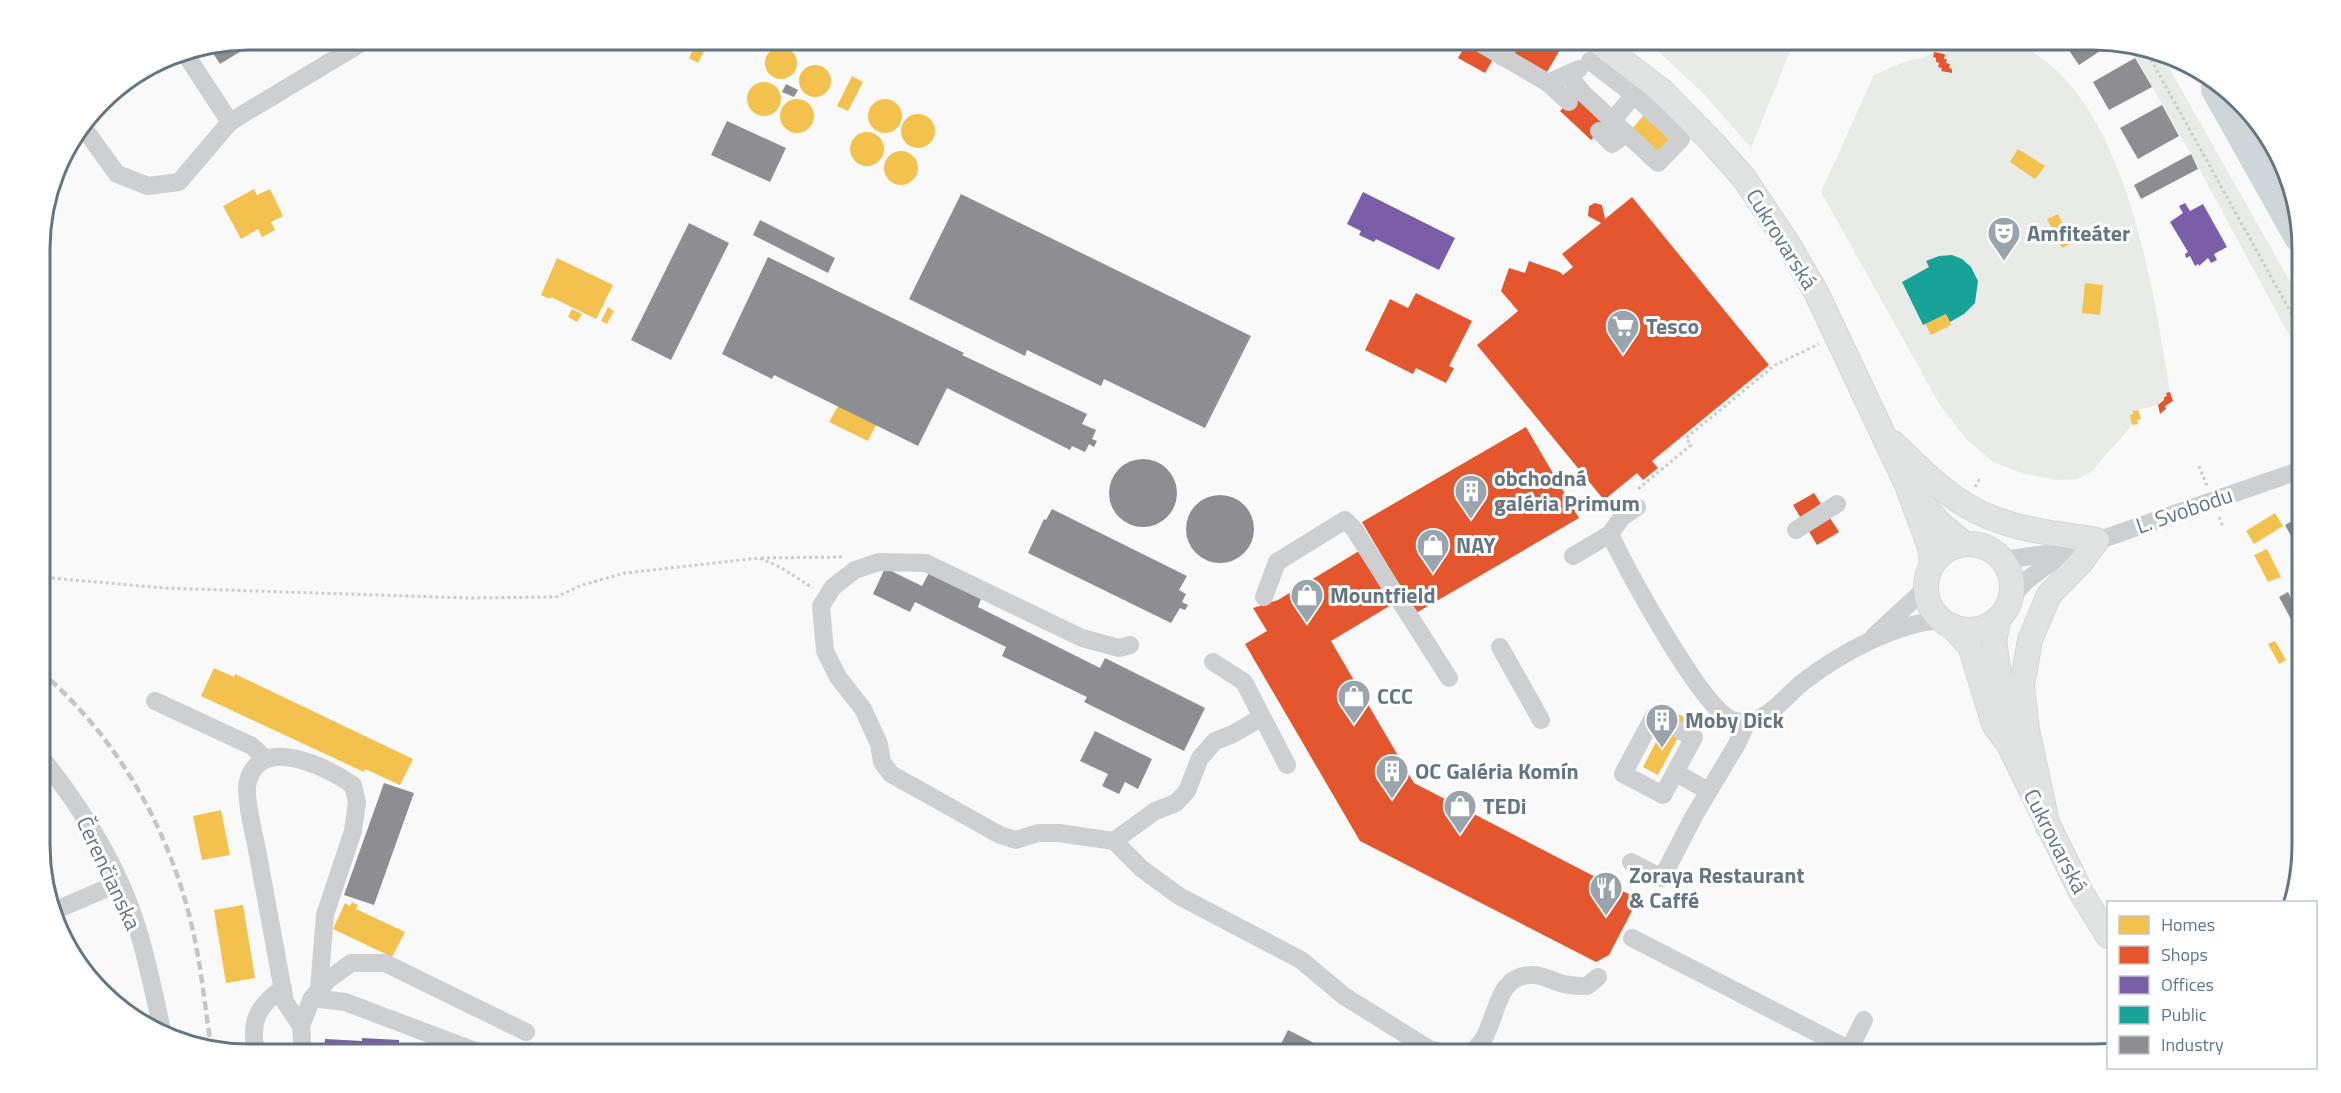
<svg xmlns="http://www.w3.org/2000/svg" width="2341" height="1093" viewBox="0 0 2341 1093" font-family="'Titillium Web',sans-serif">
	<rect width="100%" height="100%" fill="#f9f9f9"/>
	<g fill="#e8ebe6">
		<polygon points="1645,39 1795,39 1751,148 1704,94"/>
		<path d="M1948,39C1963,39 1999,36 2012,39C2021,41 2031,51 2039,56C2129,120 2153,289 2170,392L2167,393V396L2164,397L2161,404L2133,411V414L2130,415L2132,425L2092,471L2077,479L2060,480L2024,474L1993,462L1966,439L1940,405L1821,192L1874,75L1906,61L1923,58L1933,52V57L1936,58L1941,71L1951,73L1952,69L1949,68L1950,64L1946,63L1947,59H1944Z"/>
		<polygon points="2128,46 2160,52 2300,299 2301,357 2191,154"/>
	</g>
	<g fill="#f2c14e">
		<polygon points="698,39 710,39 698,63 689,58"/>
		<circle cx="781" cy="63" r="16"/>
		<circle cx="815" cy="81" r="16"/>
		<polygon points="852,76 863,82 848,111 837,106"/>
		<circle cx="764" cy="99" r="17"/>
		<circle cx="885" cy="116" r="17"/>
		<circle cx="797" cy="116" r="17"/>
		<circle cx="918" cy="131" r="17"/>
		<polygon points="1644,115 1680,149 1668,163 1632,129"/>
		<circle cx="867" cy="149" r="17"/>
		<polygon points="2018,149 2045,166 2035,179 2010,162"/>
		<circle cx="901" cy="168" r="17"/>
		<polygon points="254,189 257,195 270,189 283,216 271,222 275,230 262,237 258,229 241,239 223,206"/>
		<polygon points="2058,214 2072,243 2062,248 2047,219"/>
		<polygon points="557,258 613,285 596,319 551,297 550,299 541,295"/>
		<polygon points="2085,283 2103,285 2100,315 2082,313"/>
		<polygon points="608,307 614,311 607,324 601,321"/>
		<polygon points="572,309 582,314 577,322 568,317"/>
		<polygon points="1946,314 1951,325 1931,335 1925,323"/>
		<polygon points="838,406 876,425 868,441 829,422"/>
		<polygon points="2138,410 2141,419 2137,420 2138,424 2132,425 2130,415 2133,414 2133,411"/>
		<polygon points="2275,513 2283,526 2254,544 2246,531"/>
		<polygon points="2267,549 2281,577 2268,582 2254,555"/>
		<polygon points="2275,641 2286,660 2279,664 2268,644"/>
		<polygon points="214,668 234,677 235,674 413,759 400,785 365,769 364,772 201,696"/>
		<polygon points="1672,711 1688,719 1658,775 1643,767"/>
		<polygon points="221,810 230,855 202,860 193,816"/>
		<polygon points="352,902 358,905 356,909 405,932 392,957 333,929 345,903 350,906"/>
		<polygon points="243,905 255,978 226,983 214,910"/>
	</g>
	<g fill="#e4572e">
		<polygon points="1469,39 1545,39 1561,48 1547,72 1501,45 1485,73 1458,58"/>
		<polygon points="1934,52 1945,54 1944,59 1947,59 1946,63 1950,64 1949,68 1952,69 1952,73 1941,71 1942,68 1938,67 1939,63 1936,62 1936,58 1933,57"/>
		<polygon points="1575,96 1605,126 1591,140 1560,111"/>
		<polygon points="1632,197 1769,365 1652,461 1658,468 1643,480 1637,473 1604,500 1477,345 1518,311 1501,291 1509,268 1525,273 1529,261 1560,272 1563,275 1573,267 1562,254 1601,223 1588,216 1589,206 1595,203 1602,205 1605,219"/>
		<polygon points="1416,293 1472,321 1449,366 1454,368 1446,383 1416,368 1413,374 1365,350 1390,299 1408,308"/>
		<polygon points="2170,392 2173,401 2165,406 2166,409 2160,414 2158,405 2164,400 2164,397 2167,396 2166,393"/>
		<polygon points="1526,427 1579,518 1416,613 1362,522"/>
		<polygon points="1814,493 1839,532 1817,545 1793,505"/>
		<polygon points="1359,551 1391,605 1331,641 1414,783 1638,899 1609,955 1596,962 1360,841 1245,644 1267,631 1253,608 1278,600"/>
	</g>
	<g fill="#7b5ea7">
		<polygon points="1363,192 1455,238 1439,270 1376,239 1374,242 1359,235 1361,231 1347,224"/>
		<polygon points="2185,203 2190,211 2203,204 2227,247 2214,254 2217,260 2211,263 2208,258 2199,266 2198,264 2195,266 2190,256 2186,258 2185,254 2188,252 2170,222 2183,213 2179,206"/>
		<polygon points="362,1038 399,1040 399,1054 324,1054 325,1039 362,1041"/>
	</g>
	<polygon fill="#17a398" points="1952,255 1962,259 1971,267 1978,281 1975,303 1964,314 1950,322 1946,314 1923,325 1902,282 1929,267 1926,261 1939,256"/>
	<g fill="#8d8d92">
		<polygon points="248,39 261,39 220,64 209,47"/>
		<polygon points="2089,39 2112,43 2079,65 2070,52"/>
		<polygon points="2135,58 2152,87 2109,110 2093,82"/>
		<polygon points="786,84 798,90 794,97 782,92"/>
		<polygon points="2162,105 2179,136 2138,159 2120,128"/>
		<polygon points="727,121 786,148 770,182 711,155"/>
		<polygon points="2191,154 2198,169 2141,199 2134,185"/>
		<polygon points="961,194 1251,336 1205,428 1104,379 1101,386 1027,350 1025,356 909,299"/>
		<polygon points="760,220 835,258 828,273 753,235"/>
		<polygon points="689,223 729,243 671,360 631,340"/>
		<polygon points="768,257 964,353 962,355 1087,414 1082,424 1096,430 1092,439 1097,441 1094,447 1089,444 1085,452 1072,446 1070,450 947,388 918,446 774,375 772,379 722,354"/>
		<circle cx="1143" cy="493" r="34"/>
		<circle cx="1220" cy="529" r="34"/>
		<polygon points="1052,509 1187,576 1179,590 1186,594 1182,602 1188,605 1185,610 1180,608 1171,623 1028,553 1044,519 1046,520"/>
		<polygon points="2301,516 2301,554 2285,525"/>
		<polygon points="885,568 922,586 929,573 981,599 978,607 1100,668 1105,658 1205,708 1184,751 1084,702 1087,697 1002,656 1006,647 915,602 910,612 873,594"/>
		<polygon points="2288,592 2294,604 2298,602 2299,605 2301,604 2301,638 2279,597"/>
		<polygon points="1095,731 1152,759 1138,789 1125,782 1119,794 1102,786 1108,774 1080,761"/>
		<polygon points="384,783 414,793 374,905 344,895"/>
		<polygon points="1288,1030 1336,1054 1276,1054"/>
	</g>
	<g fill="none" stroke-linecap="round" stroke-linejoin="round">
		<polyline stroke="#ced6d9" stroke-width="32" points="2217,89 2300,237"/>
		<g stroke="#d5d6d7" stroke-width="26">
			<g id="major">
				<polyline points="1594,39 1662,91 1712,142 1744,178 1788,244 1816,292 1907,485 1930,547 1932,563"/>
				<path d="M1893,443C1915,464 1938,488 1964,504C2003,529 2052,533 2097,540L2081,562L2049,595L2030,640L2022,686L2027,730L2048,827"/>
				<polyline points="1918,498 1940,524 1965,544"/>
				<circle cx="1969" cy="587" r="43"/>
				<polyline points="1999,618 1994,641 2008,732"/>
				<polyline points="1952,626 1970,646 1994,724 2008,743 2082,894 2108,936"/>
			</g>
		</g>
		<g stroke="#cbcccd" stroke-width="3" stroke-dasharray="3 3" stroke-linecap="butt">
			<polyline points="1696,39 1712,42 1721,39"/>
			<polyline points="2145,49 2301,331"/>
			<polyline points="2199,466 2207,486"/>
			<polyline points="1975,487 1980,478"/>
			<polyline points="1638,489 1691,445 1686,438 1775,365 1819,344"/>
			<polyline points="2219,517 2223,527"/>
			<polyline points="761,558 844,557"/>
			<polyline points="40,577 164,588 469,598 556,597 582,585 625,573 759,558 780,567 813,588"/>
		</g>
		<g stroke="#cecfd0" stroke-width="18">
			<polyline points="1473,39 1548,83 1579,69"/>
			<polyline points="184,52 230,122 368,39"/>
			<polyline points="1502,57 1513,39"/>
			<polyline points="1568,75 1583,93 1658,163 1681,139 1634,95 1590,61"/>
			<polyline points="1548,83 1569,102"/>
			<polyline points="1612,121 1634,95"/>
			<polyline points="83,127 117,174 148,186 179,182 230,122"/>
			<polyline points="1599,131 1612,144 1626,134"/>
			<polyline points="1796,530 1837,504"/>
			<path d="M1610,534C1627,570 1699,703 1730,719C1734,721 1744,723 1748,722C1769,719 1787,695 1803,682C1839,654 1895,623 1942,620"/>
			<polyline points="1573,556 1610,534 1622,517 1637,507"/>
			<polyline points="2002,560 2068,551 2301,470"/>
			<polyline points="1264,597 1277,562 1345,520 1354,529 1449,678"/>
			<polyline points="2011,597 2027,580 2062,554"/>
			<polyline points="1874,636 1926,588"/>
			<polyline points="1130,645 1119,648 1082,638 926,563 879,562 855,570 833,587 821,606 825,651 838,677 863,709 879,744 882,762 891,774 1000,835 1016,840 1038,833 1059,833 1114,841 1142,869 1179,896 1301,960 1344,996 1429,1049 1450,1054"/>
			<polyline points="1500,647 1541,720"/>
			<polyline points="1213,662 1244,682 1287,765"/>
			<polyline points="155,701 252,746 265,758"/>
			<polyline points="1666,722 1654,716 1623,774 1663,795 1694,737 1681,731"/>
			<path d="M41,757C81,807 118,865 137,927C148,962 155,999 163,1034"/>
			<polyline points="1675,772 1708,791"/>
			<polyline points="1114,841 1155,811 1176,803 1187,791 1200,758 1215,741 1233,734 1262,717"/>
			<polyline points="1631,862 1662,878 1694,816 1737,744 1747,722"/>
			<polyline points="56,910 119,883"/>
			<polyline points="1632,938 1858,1054"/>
			<polyline points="312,998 345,1002 483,1054"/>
			<path d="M301,1026L285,1002C275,950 266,897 256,844C253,831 244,793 248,781C261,734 326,767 353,785L357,802L353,831L325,915L319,989"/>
			<path d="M256,1054C250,1022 256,1007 283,988"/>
			<polyline points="303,1054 301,1026 312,998 329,979 351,963 385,963 526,1032"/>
			<path d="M1467,1054C1502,1038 1487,974 1533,975C1544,975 1554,982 1564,984C1572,986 1580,986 1587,986L1598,977"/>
			<polyline points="1847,1054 1864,1020"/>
		</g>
		<use href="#major" stroke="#e1e2e2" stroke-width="24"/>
		<path stroke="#c3c5c6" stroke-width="4.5" stroke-dasharray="9 4.5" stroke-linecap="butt" d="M40,671C112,732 163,818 187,907C200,953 204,1000 211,1047"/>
	</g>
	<defs>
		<g id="theatre-pin" transform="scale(1.725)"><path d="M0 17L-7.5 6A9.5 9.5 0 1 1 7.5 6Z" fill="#99a4ac" stroke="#fff"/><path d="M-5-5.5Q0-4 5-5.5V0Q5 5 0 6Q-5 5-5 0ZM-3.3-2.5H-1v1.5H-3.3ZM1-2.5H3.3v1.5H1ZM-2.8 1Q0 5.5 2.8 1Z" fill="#fff"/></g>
		<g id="supermarket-pin" transform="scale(1.725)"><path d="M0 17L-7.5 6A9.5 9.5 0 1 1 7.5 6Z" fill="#99a4ac" stroke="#fff"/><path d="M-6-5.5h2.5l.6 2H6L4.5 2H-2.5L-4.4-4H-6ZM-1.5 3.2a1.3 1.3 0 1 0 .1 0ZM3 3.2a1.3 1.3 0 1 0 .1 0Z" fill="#fff"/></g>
		<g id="building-pin" transform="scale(1.725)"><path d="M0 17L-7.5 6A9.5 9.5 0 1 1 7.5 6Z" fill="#99a4ac" stroke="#fff"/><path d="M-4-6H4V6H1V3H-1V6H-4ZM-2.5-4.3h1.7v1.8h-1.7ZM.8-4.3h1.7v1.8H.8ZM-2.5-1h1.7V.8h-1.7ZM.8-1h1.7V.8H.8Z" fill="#fff"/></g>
		<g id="shop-pin" transform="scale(1.725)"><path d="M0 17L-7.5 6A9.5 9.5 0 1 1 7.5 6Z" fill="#99a4ac" stroke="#fff"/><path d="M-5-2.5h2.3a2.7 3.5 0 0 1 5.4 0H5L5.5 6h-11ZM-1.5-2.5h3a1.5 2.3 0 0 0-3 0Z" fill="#fff"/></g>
		<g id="restaurant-pin" transform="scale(1.725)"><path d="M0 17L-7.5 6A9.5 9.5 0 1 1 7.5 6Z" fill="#99a4ac" stroke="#fff"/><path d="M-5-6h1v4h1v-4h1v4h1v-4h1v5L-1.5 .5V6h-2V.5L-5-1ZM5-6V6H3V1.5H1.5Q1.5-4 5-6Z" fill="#fff"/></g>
	</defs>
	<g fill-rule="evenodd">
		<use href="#theatre-pin" x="2004" y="233"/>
		<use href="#supermarket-pin" x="1623" y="326"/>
		<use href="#building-pin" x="1471" y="491"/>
		<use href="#shop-pin" x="1433" y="545"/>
		<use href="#shop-pin" x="1307" y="595"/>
		<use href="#shop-pin" x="1354" y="696"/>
		<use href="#building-pin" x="1662" y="720"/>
		<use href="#building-pin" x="1392" y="771"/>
		<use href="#shop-pin" x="1460" y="806"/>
		<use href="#restaurant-pin" x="1606" y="888"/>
	</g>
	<g text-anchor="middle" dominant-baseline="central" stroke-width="6" stroke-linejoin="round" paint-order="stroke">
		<g font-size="22" font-weight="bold" fill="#657683" stroke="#fff" text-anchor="start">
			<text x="2027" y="233">Amfiteáter</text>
			<text x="1646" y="326">Tesco</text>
			<text x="1494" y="478">obchodná<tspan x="1494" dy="25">galéria Primum</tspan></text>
			<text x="1456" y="545">NAY</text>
			<text x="1330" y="595">Mountfield</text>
			<text x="1377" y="696">CCC</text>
			<text x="1685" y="720">Moby Dick</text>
			<text x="1415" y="771">OC Galéria Komín</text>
			<text x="1483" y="806">TEDi</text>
			<text x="1629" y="875">Zoraya Restaurant<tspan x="1629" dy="25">&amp; Caffé</tspan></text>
		</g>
		<g font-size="22" fill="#657683" stroke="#fff">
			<text transform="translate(1782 239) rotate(58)">Cukrovarská</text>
			<text transform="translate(2184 510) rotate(-19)">L. Svobodu</text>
			<text transform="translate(2056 841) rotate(63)">Cukrovarská</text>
			<text transform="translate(109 873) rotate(65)">Čerenčianska</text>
		</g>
	</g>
	<path d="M0 0H2341V1093H0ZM249 50H2093A199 199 0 0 1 2292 249V845A199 199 0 0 1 2093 1044H249A199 199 0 0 1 50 845V249A199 199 0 0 1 249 50Z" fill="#fff" fill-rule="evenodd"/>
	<path fill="none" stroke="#657683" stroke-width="3" d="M249 50H2093A199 199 0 0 1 2292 249V845A199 199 0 0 1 2093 1044H249A199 199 0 0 1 50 845V249A199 199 0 0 1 249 50Z"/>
	<rect x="2107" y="901" width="210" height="168" fill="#ffffff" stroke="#c1c8cd" stroke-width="1.5"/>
	<rect x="2119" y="916" width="30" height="18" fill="#f2c14e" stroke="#c1c8cd" stroke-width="1.5"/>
	<text x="2161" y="931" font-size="18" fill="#657683">Homes</text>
	<rect x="2119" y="946" width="30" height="18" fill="#e4572e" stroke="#c1c8cd" stroke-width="1.5"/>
	<text x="2161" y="961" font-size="18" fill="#657683">Shops</text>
	<rect x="2119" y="976" width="30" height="18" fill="#7b5ea7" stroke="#c1c8cd" stroke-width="1.5"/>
	<text x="2161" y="991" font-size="18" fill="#657683">Offices</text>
	<rect x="2119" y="1006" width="30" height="18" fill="#17a398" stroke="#c1c8cd" stroke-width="1.5"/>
	<text x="2161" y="1021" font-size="18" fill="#657683">Public</text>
	<rect x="2119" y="1036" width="30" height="18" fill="#8d8d92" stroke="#c1c8cd" stroke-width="1.5"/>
	<text x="2161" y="1051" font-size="18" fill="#657683">Industry</text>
</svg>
